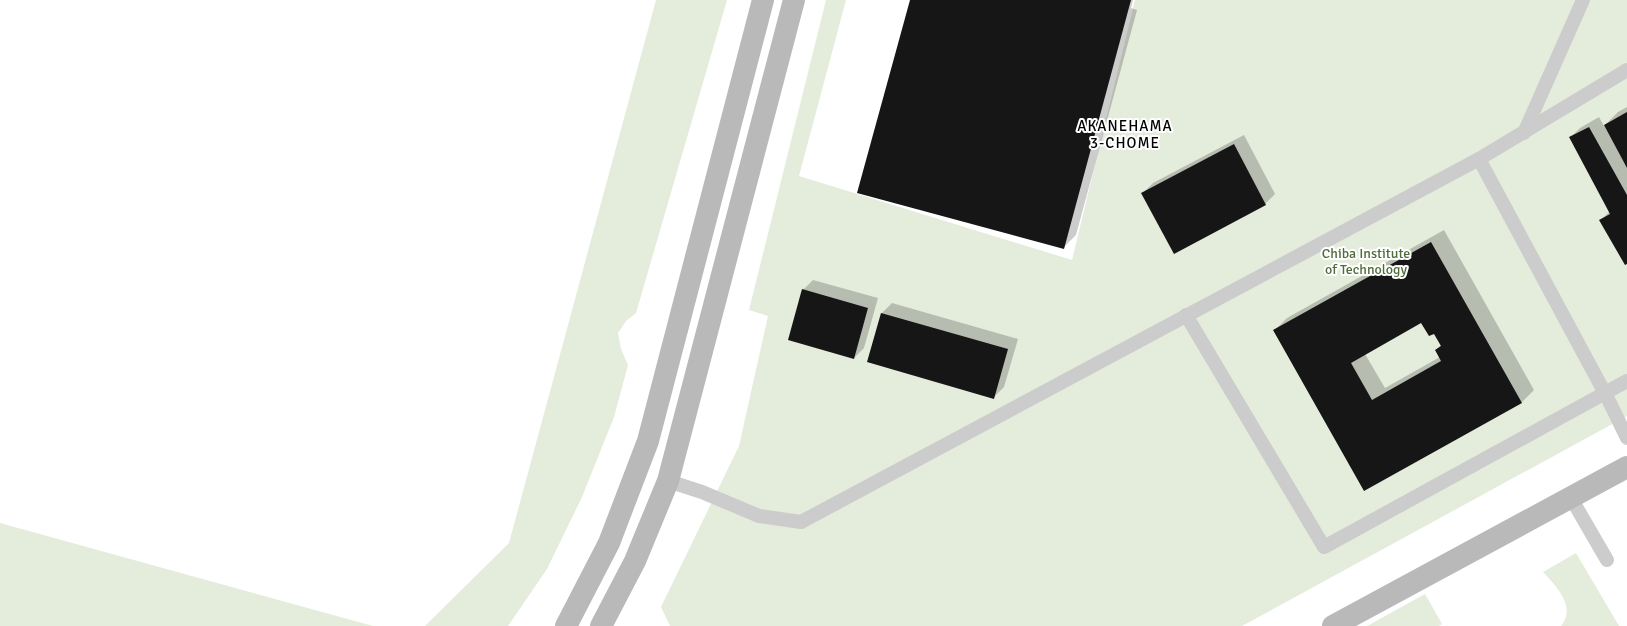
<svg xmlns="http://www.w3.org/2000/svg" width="1627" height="626" viewBox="0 0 1627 626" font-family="Signika,sans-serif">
	<rect width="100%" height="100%" fill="#fff"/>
	<g fill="#e4ecdc">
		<polygon points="656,0 727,0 636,313 626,321 618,333 621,349 628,365 614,417 582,497 547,569 508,626 425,626 509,543"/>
		<polygon points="826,0 846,0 799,176 1072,260 1135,0 1627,0 1627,416 1242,626 670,626 661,607 739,446 768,316 749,310"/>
		<polygon points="0,523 373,626 0,626"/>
		<path d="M1576,553L1619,626H1561C1577,607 1556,586 1543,572Z"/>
		<polygon points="1425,594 1442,624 1439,626 1367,626"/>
	</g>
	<g fill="#0003" fill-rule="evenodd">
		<polygon points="911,0 1133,0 1131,8 1137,10 1076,235 1063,248"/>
		<polygon points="1627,107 1627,263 1601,220 1610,211 1570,138 1580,128 1599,117 1604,126 1618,112"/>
		<polygon points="1244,135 1275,194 1265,204 1143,193 1153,183"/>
		<path d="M1444,230L1534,390L1521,403L1364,490L1275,330L1287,318ZM1422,322L1434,332L1441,345L1436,350L1440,357L1385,388L1365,354Z"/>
		<polygon points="813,280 878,298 864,348 854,358 803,290"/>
		<polygon points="892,303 1018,339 1004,387 994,397 869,362 882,313"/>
	</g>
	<g fill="#161616" fill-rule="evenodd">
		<polygon points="910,0 1131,0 1064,249 857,193"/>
		<polygon points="1627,112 1627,168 1604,125"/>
		<polygon points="1589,127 1627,195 1627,264 1625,265 1599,220 1610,214 1569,137"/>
		<polygon points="1234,144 1266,205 1174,254 1141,193"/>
		<path d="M1431,242L1522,403L1364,491L1273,330ZM1421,323L1429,336L1434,334L1441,346L1435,350L1441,361L1372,400L1351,363Z"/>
		<polygon points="802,289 868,308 854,359 788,340"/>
		<polygon points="881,313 1008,349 994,399 867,362"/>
	</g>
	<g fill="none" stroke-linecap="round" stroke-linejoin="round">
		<g stroke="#ccc" stroke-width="14">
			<polyline points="1524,133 1583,0"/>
			<polyline points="1479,159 1607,397 1627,438"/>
			<polyline points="1186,315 1324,547 1627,381"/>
			<polyline points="668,481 702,492 759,516 801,522 1479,159 1627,70"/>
			<polyline points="1571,498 1607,560"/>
		</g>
		<g stroke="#b9b9b9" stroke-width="22">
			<polyline points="566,626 609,543 648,441 763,0"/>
			<polyline points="601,626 635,561 668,481 794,0"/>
			<polyline points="1333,626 1627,467"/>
		</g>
	</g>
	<g text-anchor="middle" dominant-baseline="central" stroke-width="4" stroke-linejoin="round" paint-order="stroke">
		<g font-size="14" fill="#4e6c3b" stroke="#fff">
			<text x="1366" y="253">Chiba Institute<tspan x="1366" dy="16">of Technology</tspan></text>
		</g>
		<g font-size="15" letter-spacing="1" fill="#000" stroke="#fff">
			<text x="1125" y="126">AKANEHAMA<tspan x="1125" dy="17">3-CHOME</tspan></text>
		</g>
	</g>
</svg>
